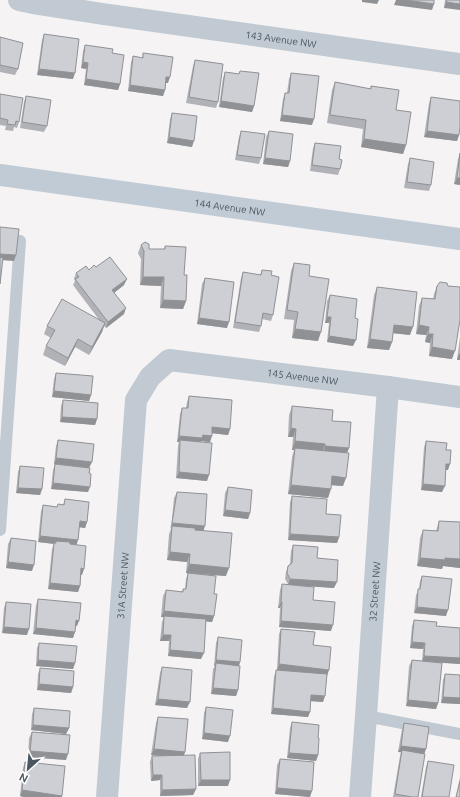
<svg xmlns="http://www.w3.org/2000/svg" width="460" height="797" viewBox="0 0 460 797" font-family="Ubuntu,sans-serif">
	<rect width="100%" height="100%" fill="#f5f3f3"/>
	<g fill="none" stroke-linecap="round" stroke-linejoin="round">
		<g stroke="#c1cad2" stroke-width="12">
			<polyline points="0,530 20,241"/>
			<polyline points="366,716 460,734"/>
		</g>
		<g stroke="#c1cad2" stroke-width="22">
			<path id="s1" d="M19,0L38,4L103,14L460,64"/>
			<path id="s2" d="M107,797L136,400L150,377L169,360L388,387L460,397"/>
			<path id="s3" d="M360,797L366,716L388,387"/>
		</g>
		<path stroke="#c1cbd6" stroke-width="22" id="s4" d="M0,175L460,239"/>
	</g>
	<g fill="#b0b2b7">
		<polygon points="445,0 460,0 444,8"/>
		<polygon points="44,34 73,79 37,75 42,40"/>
		<polygon points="0,37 18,69 15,75 0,72"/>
		<polygon points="85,45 112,53 120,84 118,90 84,85 86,69 81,68 83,51"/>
		<polygon points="143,53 168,83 166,83 165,90 163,96 128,91 131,62 133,56 142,58"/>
		<polygon points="195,60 218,102 216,108 186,103 193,66"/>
		<polygon points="240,71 254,106 252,112 219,107 223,78 225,72 239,74"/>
		<polygon points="291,73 312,125 280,121 283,99 285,93 287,93 289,79"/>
		<polygon points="335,82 370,89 371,86 396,110 406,145 403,154 361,147 363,129 327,123 332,90"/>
		<polygon points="0,94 19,122 17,128 14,127 13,131 5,130 6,126 0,125"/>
		<polygon points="26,96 47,126 44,132 20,128 24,102"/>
		<polygon points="431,97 459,135 457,141 424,137 429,103"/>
		<polygon points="172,113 192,147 167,143 170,119"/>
		<polygon points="241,131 261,158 259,164 235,160 239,137"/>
		<polygon points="269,131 290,161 288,167 263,164 266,137"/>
		<polygon points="315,143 339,159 340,169 338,175 310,171 313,148"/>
		<polygon points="460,153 460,185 454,184 458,159"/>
		<polygon points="410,158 431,185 429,191 404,188 408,164"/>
		<polygon points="141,245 149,249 164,249 165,246 184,275 186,301 183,309 160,308 161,286 140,285 141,259 138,253"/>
		<polygon points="294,263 309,276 318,341 292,338 294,320 284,319 291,271"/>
		<polygon points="96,267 124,285 114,293 124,314 106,328 104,326 102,332 89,355 75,347 65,366 43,355 46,346 51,338 44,334 47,326 100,321 73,285 75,281 74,279 76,273 89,270"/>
		<polygon points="262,270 271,275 273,315 271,321 262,319 261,326 259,332 233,328 241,278 243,272 260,275"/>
		<polygon points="205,278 227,328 197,324 202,284"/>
		<polygon points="437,286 452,359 429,356 430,343 425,342 426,335 416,334 419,306 422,298 433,299 434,294"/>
		<polygon points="377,287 410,335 393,333 392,342 389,350 367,348 374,295"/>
		<polygon points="330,295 355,318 353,346 327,342 329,323 325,323 327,301"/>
		<polygon points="460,337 460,360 457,360"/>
		<polygon points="56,373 91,395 89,401 52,397 54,379"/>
		<polygon points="189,396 230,429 228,435 212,433 210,442 201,441 201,442 207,481 176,478 178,446 179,442 177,442 180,414 182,408 186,408 187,402"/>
		<polygon points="63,400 97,419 95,425 60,422 61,406"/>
		<polygon points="292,406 332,421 347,453 343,486 331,485 328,498 288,494 292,457 294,450 292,450 293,437 288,437 289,415"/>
		<polygon points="58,440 90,468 88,492 51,489 53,470 55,464 54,464 56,446"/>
		<polygon points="426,441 446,450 448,470 446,470 442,492 421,490 424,447"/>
		<polygon points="20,466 42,489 40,495 16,493 18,472"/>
		<polygon points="228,487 250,513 248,519 223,516 225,493"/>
		<polygon points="177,492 203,531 226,576 186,573 187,562 167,560 169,534 171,529 174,498"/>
		<polygon points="292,496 326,514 339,537 337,543 288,540 290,502"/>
		<polygon points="65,499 87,522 85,528 79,527 78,540 76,545 82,575 81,574 80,586 78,592 48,589 52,549 54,544 38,542 41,511 43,505 57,507 58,504 63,505"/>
		<polygon points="439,521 460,522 460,568 443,566 442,569 417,566 420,538 423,530 436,531"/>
		<polygon points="11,538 32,571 6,568 8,544"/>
		<polygon points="293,545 317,558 334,588 310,586 313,600 331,631 279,627 280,608 278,608 280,590 282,584 288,584 285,579 286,572 288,566 290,564 291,551"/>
		<polygon points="188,573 214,594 214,616 212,622 206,621 201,659 168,656 169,641 160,641 162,622 164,617 161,617 163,596 166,590 182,592 183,589 185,589 186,579"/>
		<polygon points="422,576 446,616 414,613 416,595 419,589 420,581"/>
		<polygon points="38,599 77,626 75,626 73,638 33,634 36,605"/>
		<polygon points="6,602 27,635 2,633 4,608"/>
		<polygon points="414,620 436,626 460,628 460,664 442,663 438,703 436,709 406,706 409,666 412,660 422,661 423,649 410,648 412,626"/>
		<polygon points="281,629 313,645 327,676 323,702 311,701 308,717 271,714 274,676 277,670 279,634"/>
		<polygon points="218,637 240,662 239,666 238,690 236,696 211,694 213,669 215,666 214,666 216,643"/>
		<polygon points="39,643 75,663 73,669 36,666 37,648"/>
		<polygon points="162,667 187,708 155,705 160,673"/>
		<polygon points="40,668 73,687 71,693 37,690 38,674"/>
		<polygon points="445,674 460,675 460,704 441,703 443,680"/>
		<polygon points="206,707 228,742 202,739 204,713"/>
		<polygon points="34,708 69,728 66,734 31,730 32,714"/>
		<polygon points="158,717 185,752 184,755 196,789 193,795 160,796 160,780 151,781 150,762 152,756 160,756 151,755 156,723"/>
		<polygon points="292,722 318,738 318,755 316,761 287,758 290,728"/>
		<polygon points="404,723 424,754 418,797 393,797 400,756 401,752 398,752 402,729"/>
		<polygon points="32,732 66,760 28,757 29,738"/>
		<polygon points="200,753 228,786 198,786 198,759"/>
		<polygon points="280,759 310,797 275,794 277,765"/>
		<polygon points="428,761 449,797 421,797 426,767"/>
		<polygon points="25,762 62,796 62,797 24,797 20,796 23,768"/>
		<polygon points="460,777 460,797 456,797"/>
	</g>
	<g fill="#909195">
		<polygon points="362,0 379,0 377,4 362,2"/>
		<polygon points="396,0 406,0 434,4 432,10 394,5"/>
		<polygon points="446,2 460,4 460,10 444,8"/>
		<polygon points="83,62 88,63 86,69 81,68"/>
		<polygon points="39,69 75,73 73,79 37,75"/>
		<polygon points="166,77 170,77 168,83 164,83"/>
		<polygon points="86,79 120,84 118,90 84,85"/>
		<polygon points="130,85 165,90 163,96 128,91"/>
		<polygon points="221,101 254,106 252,112 219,107"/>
		<polygon points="282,115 314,119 312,125 280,121"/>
		<polygon points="427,131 459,135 457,141 424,137"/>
		<polygon points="169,137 194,141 192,147 167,143"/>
		<polygon points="364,139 406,145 403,154 361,147"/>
		<polygon points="265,158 290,161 288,167 263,164"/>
		<polygon points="457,178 460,178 460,185 454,184"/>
		<polygon points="0,254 16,255 14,261 0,260"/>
		<polygon points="143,277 164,277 161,286 140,285"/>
		<polygon points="127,279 124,285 110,296 112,290"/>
		<polygon points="163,300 186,301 183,309 160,308"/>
		<polygon points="126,308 124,314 106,328 108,322"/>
		<polygon points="327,317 331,317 329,323 325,323"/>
		<polygon points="199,318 229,322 227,328 197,324"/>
		<polygon points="105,323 102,332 89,355 92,347"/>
		<polygon points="394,325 413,327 410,335 391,333"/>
		<polygon points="419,325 429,327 426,335 416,334"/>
		<polygon points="295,329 321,332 318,341 292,338"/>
		<polygon points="428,334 433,334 430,343 425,342"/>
		<polygon points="329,336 356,340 353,346 327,342"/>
		<polygon points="78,339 75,347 65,366 68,358"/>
		<polygon points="370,339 392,342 389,350 367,348"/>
		<polygon points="432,347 455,351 452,359 429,356"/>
		<polygon points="459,354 460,354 460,360 457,360"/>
		<polygon points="54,391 91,395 89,401 52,397"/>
		<polygon points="62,417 97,419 95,425 60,422"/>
		<polygon points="212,427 230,429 228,435 210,433"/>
		<polygon points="291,428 296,429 293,437 288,437"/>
		<polygon points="203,435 212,436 210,442 201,441 200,444 180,440 179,442 177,442 179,436"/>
		<polygon points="295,441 325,444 322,452 295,448 294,450 292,450"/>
		<polygon points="325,446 349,448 346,456 322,455"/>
		<polygon points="56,458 92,462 89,468 54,464"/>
		<polygon points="446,464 450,464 448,470 444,470"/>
		<polygon points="179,472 209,475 207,481 176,478"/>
		<polygon points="332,476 346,478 343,486 329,485"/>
		<polygon points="53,483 90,487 88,492 51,489"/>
		<polygon points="423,484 445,486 442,492 421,490"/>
		<polygon points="291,485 331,489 328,498 288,494"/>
		<polygon points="18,488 42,489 40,495 16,493"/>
		<polygon points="225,510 250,513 248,519 223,516"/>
		<polygon points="80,521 87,522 85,528 78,527"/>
		<polygon points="172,523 205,526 203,532 172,526 170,529"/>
		<polygon points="290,534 339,537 337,543 288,540"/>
		<polygon points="40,536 78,540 76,546 56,541 55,544 38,542"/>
		<polygon points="170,552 190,554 187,562 167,560"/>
		<polygon points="420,558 445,558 460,559 460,568 443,566 442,569 417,566"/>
		<polygon points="8,562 34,565 32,571 6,568"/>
		<polygon points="189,564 229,568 226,576 186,573"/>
		<polygon points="81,568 84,569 82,575 79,574"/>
		<polygon points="290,579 337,582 334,588 288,585"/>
		<polygon points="50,583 80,586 78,592 48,589"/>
		<polygon points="281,602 282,602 280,608 278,608"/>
		<polygon points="417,607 448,610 446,616 414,613"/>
		<polygon points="164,611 214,616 212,622 161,617"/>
		<polygon points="76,620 79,621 77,626 74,626"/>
		<polygon points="281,621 333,625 331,631 279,627"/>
		<polygon points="4,627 29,629 27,635 2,633"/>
		<polygon points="36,628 75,632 73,638 33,634"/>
		<polygon points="163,635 171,635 169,641 160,641"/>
		<polygon points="412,642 425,643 423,649 410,648"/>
		<polygon points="170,650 204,653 201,659 168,656"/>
		<polygon points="424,656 460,658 460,664 422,661"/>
		<polygon points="38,660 75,663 73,669 36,666"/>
		<polygon points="216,660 240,662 238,668 216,663 215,666 214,666"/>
		<polygon points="279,664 329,670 327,676 277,670"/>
		<polygon points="39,684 73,687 71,693 37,690"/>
		<polygon points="213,688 238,690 236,696 211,694"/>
		<polygon points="311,695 325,696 323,702 309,701"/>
		<polygon points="443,697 460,698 460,704 441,703"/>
		<polygon points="158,699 190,702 187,708 155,705"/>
		<polygon points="408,700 438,703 436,709 406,706"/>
		<polygon points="273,708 310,712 308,717 271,714"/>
		<polygon points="33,725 69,728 66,734 31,730"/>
		<polygon points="204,733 230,736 228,742 202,739"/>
		<polygon points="401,746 426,749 424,755 398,752"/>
		<polygon points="154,749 185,752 183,758 151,755"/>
		<polygon points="30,751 68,754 66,760 28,757"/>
		<polygon points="289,753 318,755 316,761 287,758"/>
		<polygon points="153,775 162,775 160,780 151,781"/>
		<polygon points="201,780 230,780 228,786 198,786"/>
		<polygon points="277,788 312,791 310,797 275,794"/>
		<polygon points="196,789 193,795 160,796 162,790"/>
		<polygon points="22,790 62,796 62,797 24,797 20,796"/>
	</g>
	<g fill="#cdcfd5" stroke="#909195">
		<polygon points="406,0 434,0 434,4"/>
		<polygon points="447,0 460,0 460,4 446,2"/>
		<polygon points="44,34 79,39 75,73 39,69"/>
		<polygon points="0,37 23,43 18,69 0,65"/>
		<polygon points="85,45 113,49 112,53 124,55 120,84 86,79 88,63 83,62"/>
		<polygon points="143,53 173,57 170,77 166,77 165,90 130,85 133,56 143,58"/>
		<polygon points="195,60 223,64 218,102 189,97"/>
		<polygon points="240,71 259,73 254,106 221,101 225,72 239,74"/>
		<polygon points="291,73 319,76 314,119 282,115 285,93 289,93"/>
		<polygon points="335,82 371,89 371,86 399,90 396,110 411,112 406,145 364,139 366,120 330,115"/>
		<polygon points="0,94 23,98 19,122 16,121 15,125 7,124 8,120 0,118"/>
		<polygon points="26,96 51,100 47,126 22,122"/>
		<polygon points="431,97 460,101 460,127 459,135 427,131"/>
		<polygon points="172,113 197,116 194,141 169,137"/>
		<polygon points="241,131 265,134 261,158 237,155"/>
		<polygon points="269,131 293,134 290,161 265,158"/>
		<polygon points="315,143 341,146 339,159 342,160 340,169 312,165"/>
		<polygon points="460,153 460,178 457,178"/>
		<polygon points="410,158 434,162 431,185 407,182"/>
		<polygon points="0,227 19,229 16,255 0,254"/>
		<polygon points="145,242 149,244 149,249 165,249 165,246 186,247 184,275 187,275 186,301 163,300 164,277 143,277 144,251 141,245"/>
		<polygon points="0,257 3,258 0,284"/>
		<polygon points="110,257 127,279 112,290 126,308 108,322 75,279 79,277 76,273 86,266 89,270 94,265 96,267"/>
		<polygon points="294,263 310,265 309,276 329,279 321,332 295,329 298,312 287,310"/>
		<polygon points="262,270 272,271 271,275 279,277 273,315 263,313 261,326 235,322 243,272 261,275"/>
		<polygon points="205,278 234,282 229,322 199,318"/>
		<polygon points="440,282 447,283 448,286 460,287 460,320 455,351 432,347 433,334 428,334 429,327 419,325 422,298 435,299 437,286"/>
		<polygon points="377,287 417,292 413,327 394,325 392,342 370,339"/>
		<polygon points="330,295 357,299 355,318 358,319 356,340 329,336 331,317 327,317"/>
		<polygon points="62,299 105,323 92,347 78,339 68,358 46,346 55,330 47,326"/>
		<polygon points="56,373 93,376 91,395 54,391"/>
		<polygon points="189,396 232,400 230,429 212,427 212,436 203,435 202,438 179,436 182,408 188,408"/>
		<polygon points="63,400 98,403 97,419 62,417"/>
		<polygon points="292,406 333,410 332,421 351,422 349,448 325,446 325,444 295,441 296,429 291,428"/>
		<polygon points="58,440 94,444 92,462 56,458"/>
		<polygon points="180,440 212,443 209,475 179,472"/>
		<polygon points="426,441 447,443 446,450 451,450 450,464 446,464 445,486 423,484"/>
		<polygon points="295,448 349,453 346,478 332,476 331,489 291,485"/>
		<polygon points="55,464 90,468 89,473 91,474 90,487 53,483"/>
		<polygon points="20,466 44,468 42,489 18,488"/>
		<polygon points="228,487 252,490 250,513 225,510"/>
		<polygon points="177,492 207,494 205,526 172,523"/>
		<polygon points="292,496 327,499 326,514 341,515 339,537 290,534"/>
		<polygon points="65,499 89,502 87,522 80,521 78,540 40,536 43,505 57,507 58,504 64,505"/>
		<polygon points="439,521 460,522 460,559 445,558 445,560 420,558 423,530 438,531"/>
		<polygon points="172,526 195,528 195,530 232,533 229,568 189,564 190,554 170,552"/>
		<polygon points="11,538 36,541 34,565 8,562"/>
		<polygon points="56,541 70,542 70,544 86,546 84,569 81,568 80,586 50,583 54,543 56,543"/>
		<polygon points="293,545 318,547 317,558 338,560 337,582 290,579 287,573 288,566 292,563"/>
		<polygon points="188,573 216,576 214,594 217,594 214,616 164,611 166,590 183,592 183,589 186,589"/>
		<polygon points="422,576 452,579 448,610 417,607 418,589 420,589"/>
		<polygon points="282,584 314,587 313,600 335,602 333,625 281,621 282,602 281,602"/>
		<polygon points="38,599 81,603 79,621 76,620 75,632 36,628"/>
		<polygon points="6,602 31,604 29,629 4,627"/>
		<polygon points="164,616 206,619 204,653 170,650 171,635 163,635"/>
		<polygon points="414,620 437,622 436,626 460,628 460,658 424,656 425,643 412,642"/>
		<polygon points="281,629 315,632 313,645 331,647 329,670 279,664"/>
		<polygon points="218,637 242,640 240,662 216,660"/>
		<polygon points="39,643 77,646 75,663 38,660"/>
		<polygon points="412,660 442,663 438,703 408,700"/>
		<polygon points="216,663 240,666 238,690 213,688"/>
		<polygon points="162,667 192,670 190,702 158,699"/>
		<polygon points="40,668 74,671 73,687 39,684"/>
		<polygon points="276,670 327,674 325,696 311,695 310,712 273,708"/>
		<polygon points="445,674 460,675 460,698 443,697"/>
		<polygon points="206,707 233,710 230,736 204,733"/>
		<polygon points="34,708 70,711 69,728 33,725"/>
		<polygon points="158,717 188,719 185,752 154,749"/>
		<polygon points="292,722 319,725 318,738 319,738 318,755 289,753"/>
		<polygon points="404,723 429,727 426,749 401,746"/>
		<polygon points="32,732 70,735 68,754 30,751"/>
		<polygon points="402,750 425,754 418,797 412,797 395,794"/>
		<polygon points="230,752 230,780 201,780 200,753"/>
		<polygon points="195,755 196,789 162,790 162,775 153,775 152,756"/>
		<polygon points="280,759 314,762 312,791 277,788"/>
		<polygon points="428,761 454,765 449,797 422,797"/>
		<polygon points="25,762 65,766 62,796 22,790"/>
		<polygon points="460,781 460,797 456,797"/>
	</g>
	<g text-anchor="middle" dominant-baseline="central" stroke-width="4" stroke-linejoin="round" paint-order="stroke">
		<g font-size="10" fill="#4a5661" stroke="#fff">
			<text stroke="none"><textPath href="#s1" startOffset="265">143 Avenue NW</textPath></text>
			<text stroke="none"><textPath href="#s4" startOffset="232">144 Avenue NW</textPath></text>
			<text stroke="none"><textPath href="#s2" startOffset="585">145 Avenue NW</textPath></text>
			<text stroke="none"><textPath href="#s2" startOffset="212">31A Street NW</textPath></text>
			<text stroke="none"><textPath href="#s3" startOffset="206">32 Street NW</textPath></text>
		</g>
	</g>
	<g transform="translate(28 769) rotate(207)" stroke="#ffffff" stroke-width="3" paint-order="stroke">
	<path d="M0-3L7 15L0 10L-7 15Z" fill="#4a5661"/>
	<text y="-6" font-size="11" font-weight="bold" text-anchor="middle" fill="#4a5661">N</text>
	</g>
</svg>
